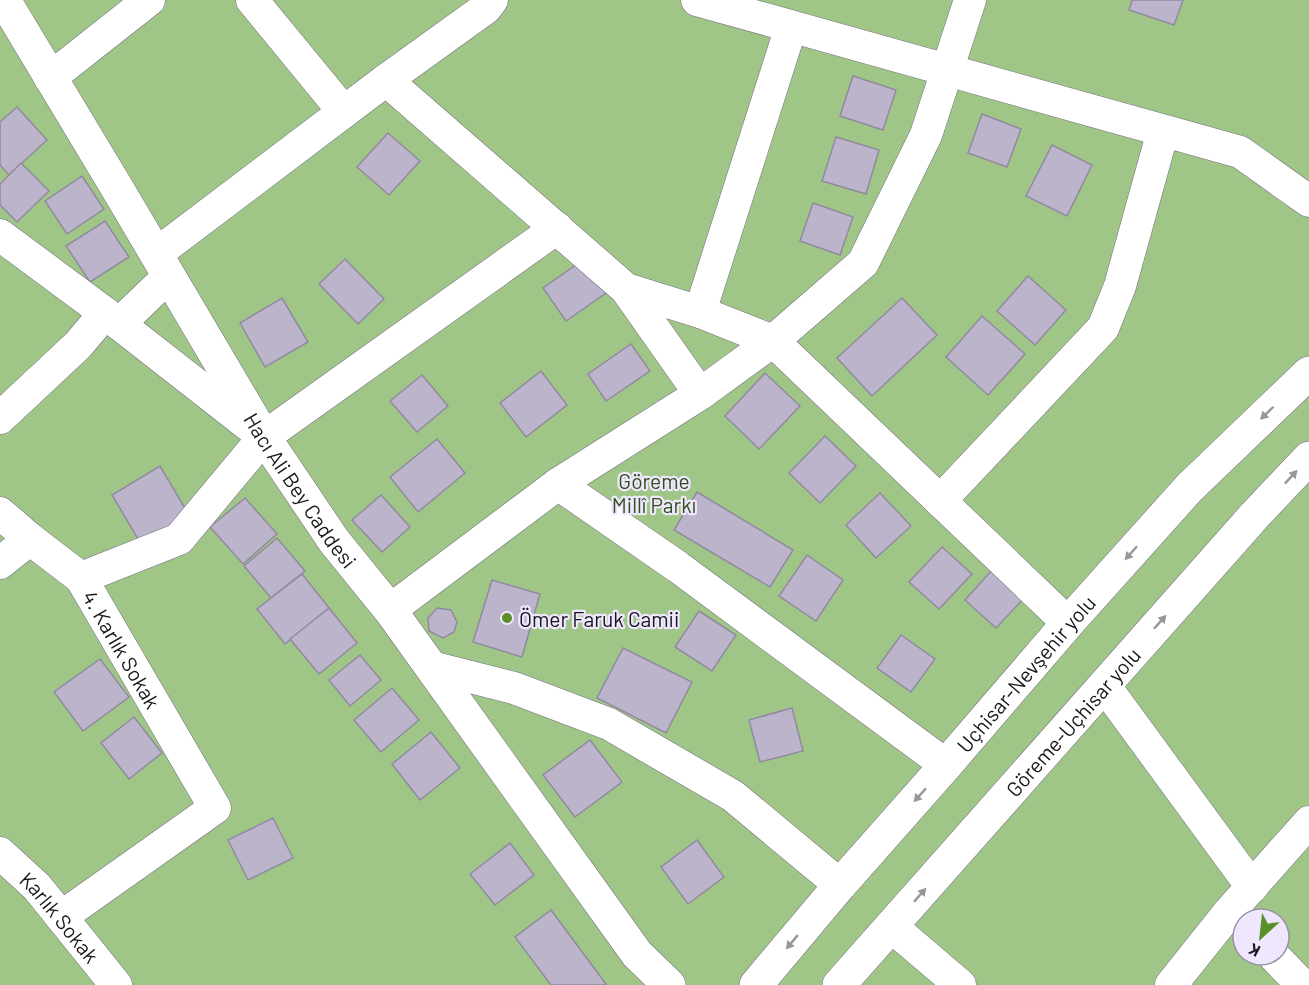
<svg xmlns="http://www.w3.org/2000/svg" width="1309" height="985" viewBox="0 0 1309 985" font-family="Barlow,sans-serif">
	<rect width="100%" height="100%" fill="#eee7fe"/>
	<path fill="#a0c687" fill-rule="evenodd" d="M0,0H1309V985H0ZM1243,919H1279V955H1243Z"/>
	<g fill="#bbb4cb" stroke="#918a9f" stroke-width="1.5">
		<polygon points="1132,0 1183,0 1174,25 1129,10"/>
		<polygon points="853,76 896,90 883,130 840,116"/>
		<polygon points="17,107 47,140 9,175 0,165 0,122"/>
		<polygon points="982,114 1021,129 1007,167 968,153"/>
		<polygon points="388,133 420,161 389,195 357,167"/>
		<polygon points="836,137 879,150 866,194 822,181"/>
		<polygon points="1052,145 1092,165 1067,216 1026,196"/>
		<polygon points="21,163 49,191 17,222 0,205 0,184"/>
		<polygon points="82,176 104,209 67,234 45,201"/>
		<polygon points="813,203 853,217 840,255 800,241"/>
		<polygon points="105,221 129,257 90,282 66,246"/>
		<polygon points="345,259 384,299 358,324 319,284"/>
		<polygon points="583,260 606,293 566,321 543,288"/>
		<polygon points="1028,276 1066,310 1035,345 997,311"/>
		<polygon points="282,298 308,342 265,367 240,323"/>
		<polygon points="902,298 937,335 872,396 837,358"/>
		<polygon points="982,316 1025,354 988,395 946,357"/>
		<polygon points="631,344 650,371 606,401 588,374"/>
		<polygon points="541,371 567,405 526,437 500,403"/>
		<polygon points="765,373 800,406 759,449 725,416"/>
		<polygon points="422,375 448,406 417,432 390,401"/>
		<polygon points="825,436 856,466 820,503 789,473"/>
		<polygon points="437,439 465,473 418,512 390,477"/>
		<polygon points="160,466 189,515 141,544 112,495"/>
		<polygon points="697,492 793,550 770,587 674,530"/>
		<polygon points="880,493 911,526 876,558 846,525"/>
		<polygon points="381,495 410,527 382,552 352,520"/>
		<polygon points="245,498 277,534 243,564 210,527"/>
		<polygon points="277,538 305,571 271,598 244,566"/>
		<polygon points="942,547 972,574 939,609 909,582"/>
		<polygon points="807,555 843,580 816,621 779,596"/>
		<polygon points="993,569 1025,597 996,628 965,600"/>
		<polygon points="302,574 329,608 285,644 257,609"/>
		<polygon points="492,580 540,594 522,657 473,642"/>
		<polygon points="329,608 357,643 319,674 290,639"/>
		<polygon points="437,608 451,610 457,622 454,632 443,638 429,631 428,618"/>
		<polygon points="699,611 736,635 712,671 675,647"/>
		<polygon points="901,635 935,659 911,692 877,668"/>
		<polygon points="623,648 692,682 666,733 597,698"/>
		<polygon points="360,655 381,680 350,706 329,680"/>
		<polygon points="100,659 129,697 83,731 54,692"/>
		<polygon points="392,688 419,720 381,752 354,720"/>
		<polygon points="792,708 803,751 760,762 749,720"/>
		<polygon points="134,717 162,753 129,779 101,743"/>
		<polygon points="431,732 460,768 420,800 392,764"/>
		<polygon points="590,740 622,782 575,817 543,775"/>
		<polygon points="273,818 293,858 248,880 228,840"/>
		<polygon points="697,840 724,877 688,904 661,867"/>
		<polygon points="510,843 534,875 495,905 470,874"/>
		<polygon points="551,910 606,984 605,985 551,985 515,937"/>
	</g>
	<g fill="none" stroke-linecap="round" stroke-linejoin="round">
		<g stroke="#756e82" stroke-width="33">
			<g id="street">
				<polyline points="252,0 344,112"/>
				<polyline points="697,0 1240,152 1309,201"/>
				<polyline points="50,78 149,0"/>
				<polyline points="386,80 626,289 700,312 773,341 1068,623"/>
				<polyline points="0,235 105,313 261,435"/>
				<polyline points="156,254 386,80 486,8 492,0"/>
				<polyline points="626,289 700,394"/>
				<polyline points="700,312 791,27"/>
				<polyline points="119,324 169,276"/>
				<polyline points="0,418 78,345 105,313"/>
				<polyline points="558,484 678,567 946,765"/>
				<polyline points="940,501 1103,328 1120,286 1163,131"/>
				<path id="s1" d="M0,513L30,539L81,578L215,808L61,917"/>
				<polyline points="0,563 30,539"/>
				<polyline points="81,578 179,539 264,437 557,228"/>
				<polyline points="390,610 558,484 700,394 773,341 863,263 926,135 970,0"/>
				<polyline points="431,667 514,688 609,724 733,796 840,885"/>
				<polyline points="1104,685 1252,887"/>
				<path id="s2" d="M0,853L37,887L116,985"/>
				<polyline points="892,927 960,985"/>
				<polyline points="1273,955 1302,985"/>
				<polyline points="1171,985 1230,911 1309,822"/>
			</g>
		</g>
		<g stroke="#756e82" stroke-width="34">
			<g id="secondary">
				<path id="s3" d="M4,0L120,193L264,437L334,541L390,610L637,954L669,985"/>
				<path id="s4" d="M756,985L840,885L946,765L1068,623L1189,488L1309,373"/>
				<path id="s5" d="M839,985L1255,515L1309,458"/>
			</g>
		</g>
		<use href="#street" stroke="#fff" stroke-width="32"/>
		<use href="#secondary" stroke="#fff" stroke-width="33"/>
	</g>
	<defs><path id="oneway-solid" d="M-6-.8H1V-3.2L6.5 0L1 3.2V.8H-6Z" transform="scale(1.5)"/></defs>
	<g fill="#979699">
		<use href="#oneway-solid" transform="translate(1267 413) rotate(136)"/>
		<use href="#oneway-solid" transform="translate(1291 477) rotate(-47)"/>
		<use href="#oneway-solid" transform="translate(1131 553) rotate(132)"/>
		<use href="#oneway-solid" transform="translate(1160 622) rotate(-48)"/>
		<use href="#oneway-solid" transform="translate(920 795) rotate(132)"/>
		<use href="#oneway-solid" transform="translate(920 895) rotate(-49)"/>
		<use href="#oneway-solid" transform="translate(792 942) rotate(130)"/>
	</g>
	<circle fill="#5a8f29" stroke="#eee7fe" stroke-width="2" cx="507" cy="618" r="6"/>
	<g text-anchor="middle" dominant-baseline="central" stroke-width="4.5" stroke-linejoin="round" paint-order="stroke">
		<g font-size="21" fill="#324f1a" stroke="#eee7fe">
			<text x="654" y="480">Göreme<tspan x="654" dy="24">Millî Parkı</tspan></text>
		</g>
		<g font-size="21" fill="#18151d" stroke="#eee7fe">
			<text stroke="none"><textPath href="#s3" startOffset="573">Hacı Ali Bey Caddesi</textPath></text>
			<text stroke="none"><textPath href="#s1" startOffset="186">4. Karlık Sokak</textPath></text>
			<text stroke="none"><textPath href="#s4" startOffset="412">Uçhisar-Nevşehir yolu</textPath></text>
			<text stroke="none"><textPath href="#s5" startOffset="352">Göreme-Uçhisar yolu</textPath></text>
			<text stroke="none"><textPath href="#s2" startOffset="88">Karlık Sokak</textPath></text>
		</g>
		<g font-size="21" fill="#18151d" stroke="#eee7fe" text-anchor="start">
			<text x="519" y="618">Ömer Faruk Camii</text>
		</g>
	</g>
	<g transform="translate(1261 937) rotate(207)"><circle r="28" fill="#eee7fe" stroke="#9893a4" stroke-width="1.5"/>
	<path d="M0-4.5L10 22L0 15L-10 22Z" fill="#5a8f29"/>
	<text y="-9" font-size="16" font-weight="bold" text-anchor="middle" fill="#18151d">K</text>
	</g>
</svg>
